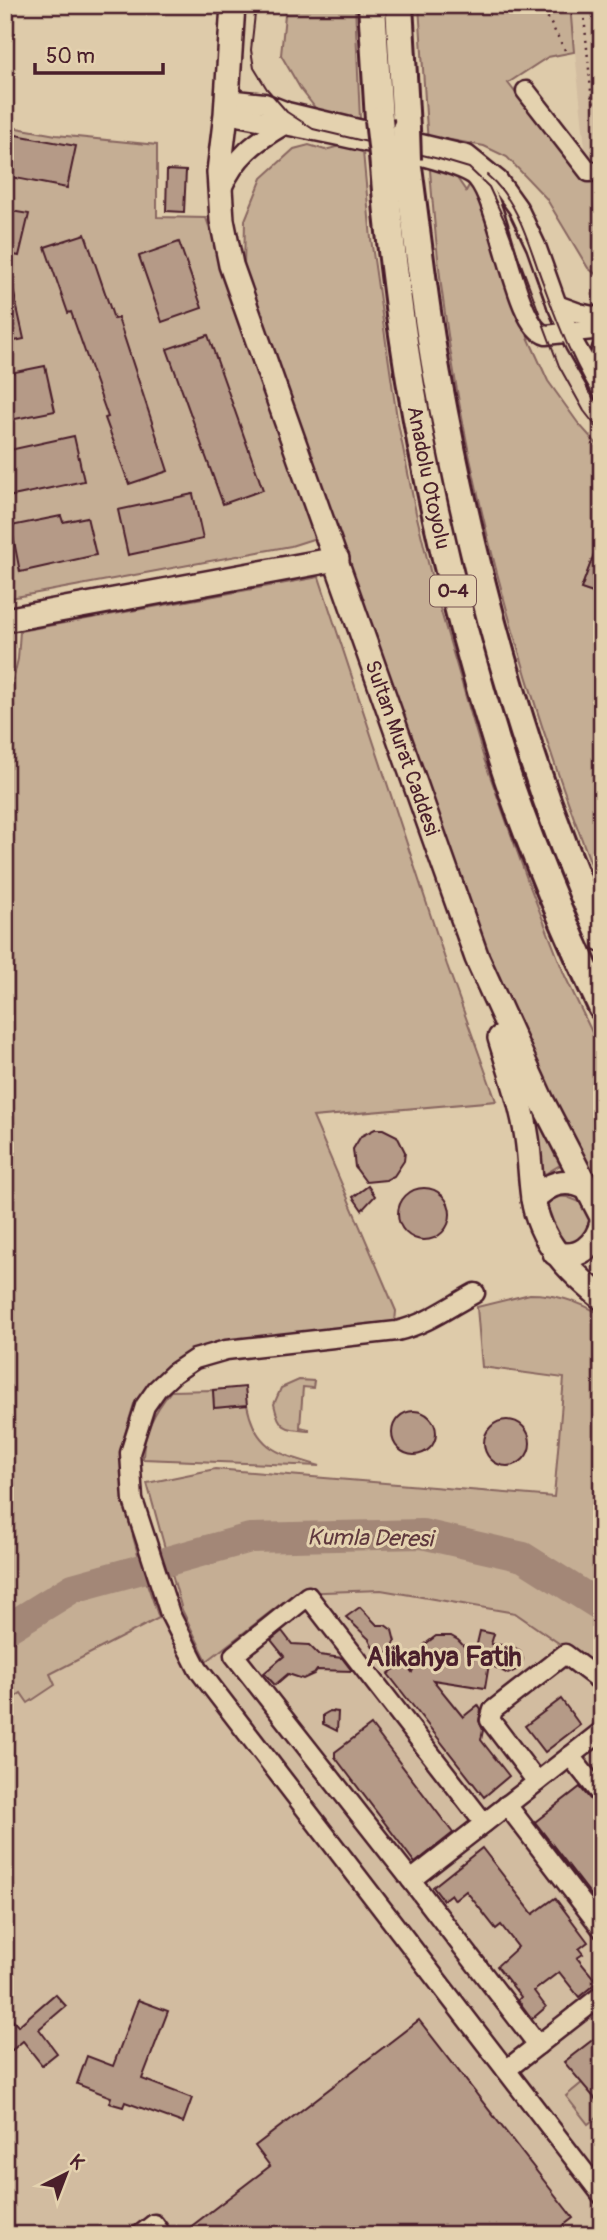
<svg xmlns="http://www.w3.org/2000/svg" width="607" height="2240" viewBox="0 0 607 2240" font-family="Pangolin,sans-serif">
	<rect width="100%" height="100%" fill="#decbaa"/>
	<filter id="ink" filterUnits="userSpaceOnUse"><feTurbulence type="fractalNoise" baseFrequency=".0143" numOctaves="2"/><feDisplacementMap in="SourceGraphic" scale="14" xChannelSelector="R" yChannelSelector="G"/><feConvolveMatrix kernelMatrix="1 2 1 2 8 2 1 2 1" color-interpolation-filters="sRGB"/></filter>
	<g filter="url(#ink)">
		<g fill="#d2bca0">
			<polygon points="570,5 602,5 602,156 586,157"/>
			<polygon points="381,1590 515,1613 602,1673 602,2235 5,2235 5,1704 21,1693 28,1702 50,1674 153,1621 182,1610 216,1600 320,1591"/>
		</g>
		<g fill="#c5ae94" stroke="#886660" stroke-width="2">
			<polygon points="286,5 355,5 360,119 371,239 397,418 416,513 435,591 484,759 527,879 565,976 602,1053 602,1187 542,1084 514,1029 244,269 245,220 262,178 294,149 309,145 325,150 351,143 349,119 316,109 300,88 281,55"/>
			<path d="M419,5H570L574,52L548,57L508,83L581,178L602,182V279L588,268L546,198L507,157L484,146L428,136L466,191L472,180L479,190L509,284L528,337L548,381L578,423L602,450V534L581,589L596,594L598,626L602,633V892C525,697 467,493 441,285C430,192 425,99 419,5Z"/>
			<polygon points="5,126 56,135 157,145 157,217 206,218 319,537 291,546 5,599"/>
			<polygon points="319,577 447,965 496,1101 313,1117 396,1311 395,1322 216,1342 154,1378 134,1404 121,1447 125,1507 142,1569 159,1618 50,1674 55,1685 28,1703 21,1693 5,1704 5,715 18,659 20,631"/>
			<polygon points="506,1044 534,1113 560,1165 545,1174 539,1168"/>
			<path d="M567,1197L580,1202L590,1217C590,1230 583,1238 572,1244L560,1241L546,1210C548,1199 557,1196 567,1197Z"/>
			<path d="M530,1294C555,1294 580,1302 602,1315V1673L515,1613L381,1590L295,1593L207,1661L182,1610L147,1483L215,1469L554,1497L564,1378L482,1367L477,1307Z"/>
			<path d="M299,1380L314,1381L313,1388L303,1387L300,1427L309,1429V1431C285,1429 279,1429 274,1404L281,1388Z"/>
			<path d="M213,1390L215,1408L247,1405C256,1451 281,1454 320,1466L143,1459C143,1432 155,1411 171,1391Z"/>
			<polygon points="583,2082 602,2107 602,2113 588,2124 566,2096"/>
		</g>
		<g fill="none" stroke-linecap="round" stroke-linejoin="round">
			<g stroke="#a38777" stroke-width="30">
				<polyline points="168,1561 250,1538 422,1534 523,1557 602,1607"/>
				<polyline points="5,1630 73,1588 142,1569"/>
			</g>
		</g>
		<g fill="#b59a87" stroke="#4a1f2b" stroke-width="2">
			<polygon points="5,133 76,146 67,188 5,176"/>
			<polygon points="167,170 186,171 184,212 166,211"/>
			<polygon points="5,210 29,214 19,256 5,253"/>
			<polygon points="85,234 114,319 118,318 168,471 129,484 105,418 108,417 71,312 68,313 45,247"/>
			<polygon points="179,242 202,308 162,322 139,256"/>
			<polygon points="11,280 24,339 5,343 5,281"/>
			<polygon points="208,335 263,490 223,504 167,349"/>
			<polygon points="45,366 55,411 5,421 5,374"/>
			<polygon points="74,436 84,481 8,497 5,483 5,451"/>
			<polygon points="193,494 203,539 128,555 118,510"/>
			<polygon points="61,516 63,522 87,517 96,555 20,572 11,526"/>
			<polygon points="600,538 602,538 602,596 581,589"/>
			<polygon points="375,1129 383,1129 397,1136 405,1152 404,1161 394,1176 386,1180 366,1182 355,1167 353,1149 361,1136"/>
			<polygon points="368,1186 375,1196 362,1210 353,1197"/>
			<circle cx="424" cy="1214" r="26"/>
			<polygon points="245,1387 247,1405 214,1408 213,1390"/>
			<circle cx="414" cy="1433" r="22"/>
			<circle cx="507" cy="1443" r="23"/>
			<polygon points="360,1607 377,1625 385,1625 392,1630 395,1642 390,1653 374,1649 369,1639 346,1617"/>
			<polygon points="282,1631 292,1644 309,1645 319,1655 342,1658 352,1671 317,1670 314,1674 303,1679 288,1674 275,1685 264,1673 284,1656 271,1640"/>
			<polygon points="480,1631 494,1634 491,1644 512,1646 520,1651 523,1659 520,1668 508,1674 489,1664 485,1688 433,1680 463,1717 478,1705 481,1710 479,1721 483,1730 481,1740 509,1776 484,1797 388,1674 404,1662 412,1672 424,1645 436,1636 451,1636 458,1640 474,1657"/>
			<polygon points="561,1699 580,1725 545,1752 525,1726"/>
			<polygon points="330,1711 338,1712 337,1731 323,1724 323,1715"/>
			<polygon points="371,1725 453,1833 415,1863 335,1757 335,1752"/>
			<polygon points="580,1787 602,1813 602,1909 535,1822"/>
			<polygon points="482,1848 533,1914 555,1898 588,1942 579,1949 583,1954 577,1958 597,1982 579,1997 559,1972 534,1991 546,2007 532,2019 518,2000 521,1997 497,1966 518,1947 501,1925 496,1929 466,1891 455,1900 451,1894 443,1900 433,1887"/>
			<polygon points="55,1994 66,2006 39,2029 57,2053 42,2065 23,2041 5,2056 5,2012 18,2026"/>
			<polygon points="138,2000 168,2011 142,2079 192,2098 183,2123 125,2102 123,2107 109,2103 111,2097 77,2084 87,2056 113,2066"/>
			<polygon points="419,2020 573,2218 551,2235 180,2235 270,2166 255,2146"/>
			<polygon points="595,2038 602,2047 602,2107 564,2062"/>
		</g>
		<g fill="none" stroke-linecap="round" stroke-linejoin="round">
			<g stroke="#4a1f2b" stroke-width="23">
				<g id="minor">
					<polyline points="526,91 589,172 602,171"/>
					<polyline points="227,99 264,103 287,112 467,155 498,180 518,208 536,246 557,305 575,345 602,392"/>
					<path d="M226,114C265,121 458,156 477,178C502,207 515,328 546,335L602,329"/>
					<path d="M222,188C236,156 255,142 284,125"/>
					<polyline points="557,305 579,313 602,318"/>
					<polyline points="597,385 598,363 602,349"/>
					<path d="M475,1293C449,1307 427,1324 397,1331L226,1350L195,1359L174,1373L157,1389L145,1406L130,1453L133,1500L170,1614L198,1669L602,2195"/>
					<polyline points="570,1756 602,1796"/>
					<polyline points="537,1782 602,1731"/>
					<polyline points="507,1805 602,1929"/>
					<polyline points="411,1880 234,1655 308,1596 484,1823"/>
					<polyline points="538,2045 411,1880 537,1782 490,1720 493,1710 565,1654 602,1682"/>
					<polyline points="506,2070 602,1995"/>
					<polyline points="140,2235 154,2224 162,2235"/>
				</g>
			</g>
			<g stroke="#4a1f2b" stroke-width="28">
				<g id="major">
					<path id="s1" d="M233,5L226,114L219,172L222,220L231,265L477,958L542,1101L602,1217"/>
					<polyline points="5,620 337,559"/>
					<path d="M500,1038C510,1071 522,1104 527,1138C530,1158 530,1178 533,1198C539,1241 569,1271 602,1298"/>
					<path d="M533,1199C550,1183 565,1177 587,1188"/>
					<path d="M555,1253C578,1261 597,1245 602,1222"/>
				</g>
			</g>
			<g stroke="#4a1f2b" stroke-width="32">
				<g id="highway">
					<polyline points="372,5 379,120"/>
					<polyline points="399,5 406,129"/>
					<path id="s2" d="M383,155C398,359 439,561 501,757C528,842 564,926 602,1007"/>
					<path d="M407,160C417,232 424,304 437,375C472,567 522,759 602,938"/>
				</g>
			</g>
			<g stroke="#4a1f2b" stroke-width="2.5" stroke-dasharray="2 5" stroke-linecap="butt">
				<polyline points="541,5 566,52"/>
				<polyline points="583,5 592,102 602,102"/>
			</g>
			<use href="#minor" stroke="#e4d2af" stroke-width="18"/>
			<use href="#major" stroke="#e4d2af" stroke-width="23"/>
			<use href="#highway" stroke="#e4d2af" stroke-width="26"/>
			<g stroke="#4a1f2b" stroke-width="2">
				<polyline points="256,5 251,50 254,68 267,89 287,112 313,129 439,159 469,168 489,187 506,224 559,366 584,411 602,434"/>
				<path d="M487,175C519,201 529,246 543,283C559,327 576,370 602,409"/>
			</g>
			<g stroke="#4a1f2b" stroke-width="32" stroke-linecap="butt">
				<g id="highway-bridge">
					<polyline points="379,120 383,155"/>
					<polyline points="406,129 407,160"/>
				</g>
			</g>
			<use href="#highway-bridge" stroke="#e4d2af" stroke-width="26"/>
		</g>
	</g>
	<g text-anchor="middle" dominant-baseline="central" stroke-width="6" stroke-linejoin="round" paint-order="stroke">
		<rect fill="#e4d2af" stroke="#785553" stroke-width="2" x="430" y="575.5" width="46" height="31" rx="5"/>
		<g font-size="19" font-weight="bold" fill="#4a1f2b">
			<text x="453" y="591">O-4</text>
		</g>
		<g font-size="21" fill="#4a1f2b" stroke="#e4d2af">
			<text stroke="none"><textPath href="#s2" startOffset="326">Anadolu Otoyolu</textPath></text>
			<text stroke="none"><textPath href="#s1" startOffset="774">Sultan Murat Caddesi</textPath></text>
		</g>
		<g font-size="23" font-style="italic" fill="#60393e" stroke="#e4d2af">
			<text transform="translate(370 1538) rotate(1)">Kumla Deresi</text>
		</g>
		<g font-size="28" font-weight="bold" fill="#4a1f2b" stroke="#e4d2af">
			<text x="444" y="1657">Alikahya Fatih</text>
		</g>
	</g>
	<rect width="607" height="2240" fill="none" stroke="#e4d2af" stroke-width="28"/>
	<rect x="14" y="14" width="579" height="2212" fill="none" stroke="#4a1f2b" stroke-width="2.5" filter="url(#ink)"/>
	<g transform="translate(66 2174) rotate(42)" stroke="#e4d2af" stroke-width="5" paint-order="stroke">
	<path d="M0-5L12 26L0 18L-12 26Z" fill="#4a1f2b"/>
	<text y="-10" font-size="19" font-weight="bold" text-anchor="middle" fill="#4a1f2b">K</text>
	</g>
	<path d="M35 63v10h128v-10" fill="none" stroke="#4a1f2b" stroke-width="3.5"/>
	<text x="46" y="63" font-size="21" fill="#4a1f2b" stroke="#e4d2af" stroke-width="5" paint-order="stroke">50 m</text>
</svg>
